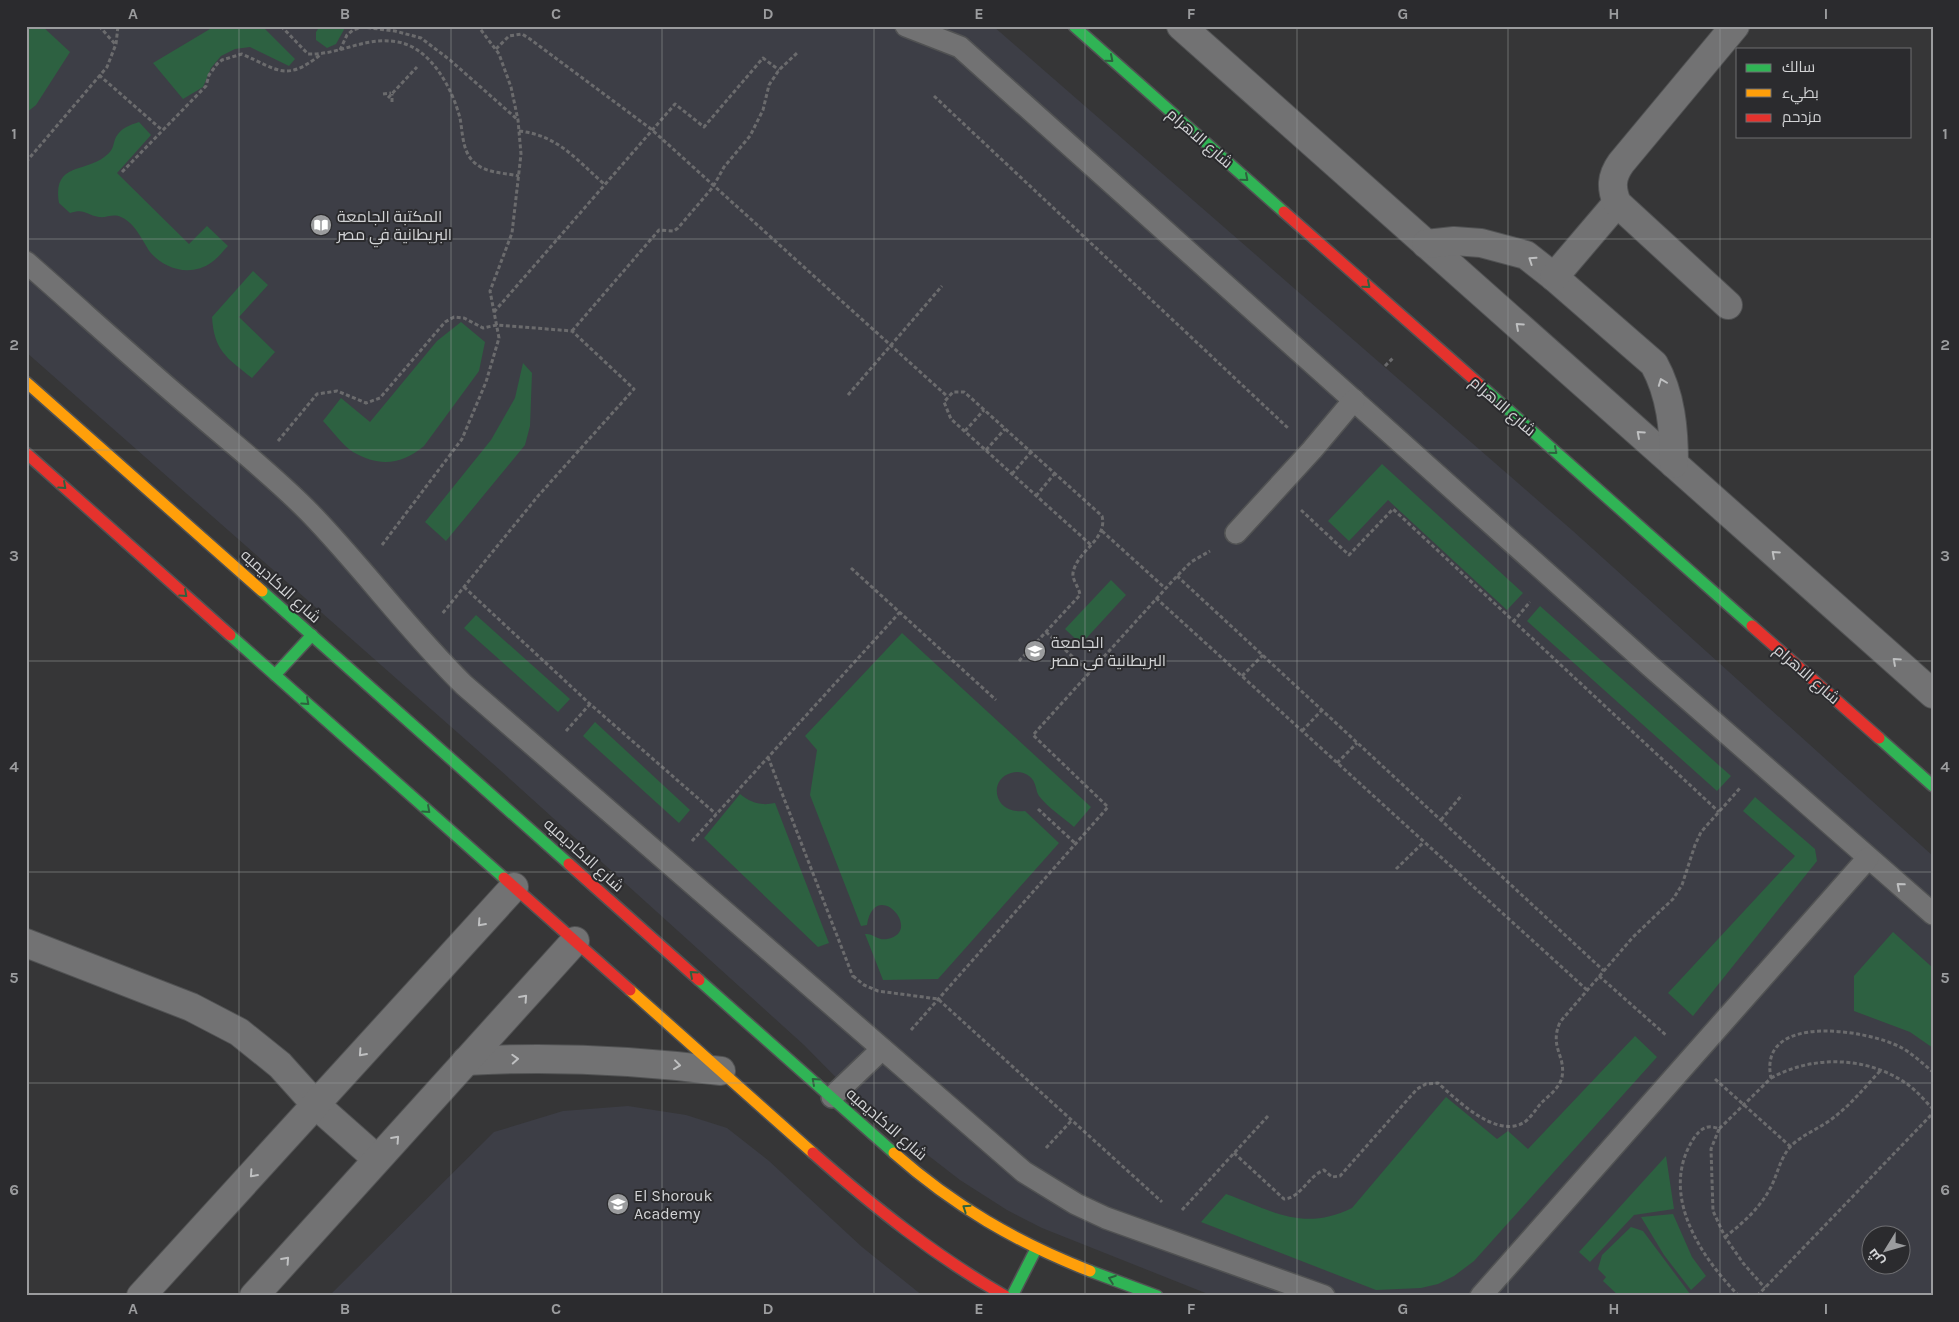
<svg xmlns="http://www.w3.org/2000/svg" width="1959" height="1322" viewBox="0 0 1959 1322" font-family="Karla,Cairo,sans-serif">
	<rect width="100%" height="100%" fill="#363637"/>
	<g fill="#3d3e46" fill-rule="evenodd">
		<path d="M26,26H993L1573,531L1933,856V1296H1213L1042,1228L1007,1210L960,1180L916,1146L880,1114L875,1117L804,1045L500,770L26,352ZM1872,1234H1902V1264H1872Z"/>
		<polygon points="628,1106 686,1115 727,1128 769,1161 862,1247 923,1296 329,1296 494,1132 563,1111"/>
	</g>
	<g fill="#2d6141">
		<polygon points="26,26 42,26 70,52 36,105 26,113"/>
		<polygon points="215,26 264,28 295,59 289,66 250,47 235,49 221,56 211,68 203,87 183,99 153,63"/>
		<polygon points="320,26 346,26 336,44 327,48 316,40 316,32"/>
		<path d="M139,122L151,135L117,173L189,244L207,226L228,246C223,251 218,258 212,262C192,277 165,270 150,252C142,240 135,223 121,217C113,213 107,218 99,217C86,215 85,208 70,213L59,203C52,161 87,174 108,154C114,149 113,143 116,137C121,128 130,125 139,122Z"/>
		<path d="M253,271L268,285L239,317L275,352L252,378C227,358 214,351 212,317Z"/>
		<path d="M461,322L485,342L479,371L424,446C401,465 379,467 353,452C342,445 332,430 323,421L341,398L370,422L437,341Z"/>
		<polygon points="523,363 532,373 530,426 525,445 446,541 425,522 491,440 515,398"/>
		<polygon points="1382,464 1523,593 1507,610 1388,500 1349,541 1328,521"/>
		<polygon points="1111,580 1126,595 1081,644 1065,629"/>
		<polygon points="1540,606 1731,776 1717,791 1527,621"/>
		<polygon points="476,615 570,699 558,712 464,628"/>
		<path d="M902,633L1091,807L1074,827C1063,817 1048,808 1039,796C1035,790 1037,782 1029,776C1024,772 1017,771 1011,773C988,779 993,815 1025,811L1059,843L938,979L883,980L865,934C873,933 878,941 887,939C925,932 875,876 867,925L861,926L810,795L817,750L805,736Z"/>
		<polygon points="595,722 690,810 679,823 583,736"/>
		<path d="M740,794C751,803 761,806 775,803L829,943L818,947L704,838Z"/>
		<polygon points="1755,797 1815,849 1817,861 1693,1016 1668,993 1795,856 1743,811"/>
		<polygon points="1893,932 1933,968 1933,1048 1910,1032 1854,1011 1854,976"/>
		<path d="M1635,1036L1657,1057L1474,1261L1454,1276L1438,1284L1421,1288L1376,1290L1201,1222L1226,1194C1273,1211 1303,1232 1352,1208L1446,1097L1497,1139L1508,1131L1528,1149Z"/>
		<polygon points="1666,1156 1674,1209 1634,1215 1590,1262 1579,1252"/>
		<polygon points="1673,1214 1692,1257 1706,1276 1691,1290 1664,1255 1641,1217"/>
		<polygon points="1631,1227 1643,1231 1690,1294 1688,1296 1619,1296 1603,1281 1606,1277 1598,1269 1602,1255"/>
	</g>
	<g fill="none" stroke-linecap="round" stroke-linejoin="round">
		<g stroke="#515253" stroke-width="24">
			<g id="lane">
				<polyline points="906,26 960,47 1650,666 1933,914"/>
				<path d="M26,262C82,311 137,362 194,410C233,444 274,476 310,513C364,569 409,631 464,685L1024,1172L1076,1204L1106,1218L1324,1296"/>
				<polyline points="1236,533 1312,450 1354,400"/>
				<polyline points="832,1097 882,1049"/>
				<polyline points="1481,1296 1868,858"/>
			</g>
		</g>
		<g stroke="#515253" stroke-width="30">
			<g id="street">
				<polyline points="1181,26 1933,694"/>
				<path d="M1426,244L1454,241L1481,243L1526,255L1554,277L1654,364C1671,395 1674,429 1674,464"/>
				<polyline points="1554,277 1617,203"/>
				<path d="M1728,305L1617,203C1611,188 1611,177 1621,163L1735,26"/>
				<polyline points="26,943 191,1007 239,1032 280,1065 316,1105 377,1159"/>
				<path d="M466,1061C552,1056 635,1060 721,1071"/>
				<polyline points="141,1296 514,887"/>
				<polyline points="254,1296 575,941"/>
			</g>
		</g>
		<g stroke="#515253" stroke-width="14">
			<g id="fast">
				<polyline points="1074,26 1284,212"/>
				<polyline points="1479,384 1752,626"/>
				<polyline points="262,591 569,864"/>
				<polyline points="230,635 504,878"/>
				<polyline points="275,675 312,635"/>
				<polyline points="1879,738 1933,786"/>
				<polyline points="699,980 894,1153"/>
				<polyline points="1090,1271 1157,1296"/>
				<polyline points="1012,1296 1036,1249"/>
			</g>
		</g>
		<g stroke="#515253" stroke-width="14">
			<g id="slow">
				<polyline points="26,382 262,591"/>
				<polyline points="630,990 813,1153"/>
				<path d="M894,1153C954,1206 1016,1242 1090,1271"/>
			</g>
		</g>
		<g stroke="#515253" stroke-width="14">
			<g id="jam">
				<polyline points="1284,212 1479,384"/>
				<polyline points="26,453 230,635"/>
				<polyline points="1752,626 1879,738"/>
				<polyline points="569,864 699,980"/>
				<polyline points="504,878 630,990"/>
				<path d="M813,1153C874,1207 935,1256 1005,1296"/>
			</g>
		</g>
		<g stroke="#6b6b6d" stroke-width="3" stroke-dasharray="4 2.5" stroke-linecap="butt">
			<polyline points="99,26 115,44"/>
			<path d="M281,26L308,54C341,55 364,36 398,42C431,48 452,88 460,118C463,134 462,153 476,164C487,173 505,173 519,176"/>
			<polyline points="496,49 509,36 522,34 530,39 651,129 948,397"/>
			<polyline points="340,50 347,35 353,30 362,27 395,31 421,38 450,60 518,120"/>
			<polyline points="99,75 162,130"/>
			<polyline points="383,94 391,93"/>
			<polyline points="934,96 1288,428"/>
			<polyline points="388,98 417,67"/>
			<polyline points="392,102 392,94"/>
			<path d="M519,131C557,135 576,159 604,184"/>
			<polyline points="26,162 107,67 116,44 118,26"/>
			<path d="M122,172L206,86L209,75L217,64L222,60L242,54C278,70 286,82 320,55"/>
			<polyline points="494,312 675,104 704,127 763,58 779,70"/>
			<polyline points="572,331 659,230 674,231 678,228 713,187 724,167 750,136 763,110 769,85 779,70 798,52"/>
			<polyline points="1385,366 1394,357"/>
			<polyline points="848,395 942,286"/>
			<polyline points="965,431 984,410"/>
			<polyline points="278,441 317,394 337,391 366,403 380,398 445,322 454,317 464,318 483,328 497,325 572,331 634,389 538,496 442,614"/>
			<polyline points="986,450 1005,429"/>
			<polyline points="1012,474 1031,452"/>
			<polyline points="1036,496 1055,473"/>
			<polyline points="1301,510 1349,555 1393,509 1719,812"/>
			<polyline points="1102,531 1165,588"/>
			<polyline points="382,545 462,439 486,382 499,338 490,291 512,233 521,154 518,120 511,87 499,54 478,26"/>
			<polyline points="851,568 996,700"/>
			<polyline points="1177,576 1604,971"/>
			<polyline points="464,587 590,704 716,814"/>
			<polyline points="1156,598 1587,990"/>
			<polyline points="1513,622 1530,602"/>
			<polyline points="1046,632 1090,673"/>
			<path d="M1019,661L1080,595C1079,587 1072,580 1073,573C1077,550 1108,540 1102,516L971,398L964,392H953L944,402L951,419L1091,545"/>
			<polyline points="1242,676 1263,655"/>
			<polyline points="566,731 590,704"/>
			<polyline points="1302,731 1322,710"/>
			<polyline points="768,757 853,977"/>
			<polyline points="1337,763 1357,743"/>
			<polyline points="1038,809 1076,844"/>
			<polyline points="1441,820 1462,795"/>
			<polyline points="692,841 900,612"/>
			<polyline points="1396,869 1424,842"/>
			<polyline points="853,976 864,985 878,991 938,999 1162,1202"/>
			<polyline points="1599,976 1667,1036"/>
			<polyline points="911,1030 1108,807 1033,735 1177,576 1191,562 1210,551"/>
			<path d="M1771,1078C1813,1055 1867,1056 1907,1084C1917,1091 1925,1101 1933,1109"/>
			<polyline points="1715,1079 1791,1147"/>
			<polyline points="1719,1129 1711,1149 1713,1211 1725,1237 1743,1263 1765,1288"/>
			<polyline points="1046,1148 1072,1120"/>
			<path d="M1234,1153L1284,1199C1301,1198 1308,1176 1324,1170L1332,1177L1340,1176L1417,1089L1426,1084L1438,1083C1457,1100 1495,1138 1523,1123C1530,1119 1536,1109 1541,1103C1549,1096 1560,1087 1562,1077C1566,1055 1549,1048 1560,1022L1633,937L1673,899L1682,885L1695,845L1701,832L1741,787"/>
			<polyline points="1182,1210 1268,1116"/>
			<path d="M1725,1237C1743,1223 1760,1208 1771,1187C1778,1173 1780,1158 1791,1146C1802,1135 1816,1130 1829,1121C1849,1107 1864,1088 1881,1070"/>
			<path d="M1739,1296C1700,1256 1658,1193 1694,1138C1701,1128 1708,1124 1719,1129L1771,1078C1757,1011 1870,1030 1902,1048C1913,1054 1923,1064 1933,1072"/>
			<polyline points="1757,1296 1933,1113"/>
		</g>
		<use href="#lane" stroke="#727273" stroke-width="21"/>
		<use href="#street" stroke="#727273" stroke-width="28"/>
		<use href="#fast" stroke="#30b455" stroke-width="11"/>
		<use href="#slow" stroke="#ff9f0a" stroke-width="11"/>
		<use href="#jam" stroke="#e5322d" stroke-width="11"/>
	</g>
	<defs><path id="oneway-chevron" d="M-2-3.5L2.5 0L-2 3.5" fill="none" stroke-width="1.6" stroke-linecap="round" stroke-linejoin="round" transform="scale(1.25)"/></defs>
	<g stroke="#2d623e">
		<use href="#oneway-chevron" transform="translate(1110 59) rotate(41)"/>
		<use href="#oneway-chevron" transform="translate(1245 178) rotate(41)"/>
		<use href="#oneway-chevron" transform="translate(1367 285) rotate(41)"/>
		<use href="#oneway-chevron" transform="translate(1554 451) rotate(41)"/>
		<use href="#oneway-chevron" transform="translate(63 486) rotate(42)"/>
		<use href="#oneway-chevron" transform="translate(184 594) rotate(42)"/>
		<use href="#oneway-chevron" transform="translate(306 702) rotate(42)"/>
		<use href="#oneway-chevron" transform="translate(427 810) rotate(42)"/>
		<use href="#oneway-chevron" transform="translate(693 974) rotate(-138)"/>
		<use href="#oneway-chevron" transform="translate(815 1081) rotate(-138)"/>
		<use href="#oneway-chevron" transform="translate(966 1208) rotate(-146)"/>
		<use href="#oneway-chevron" transform="translate(1112 1279) rotate(-160)"/>
	</g>
	<g stroke="#bfc0c1">
		<use href="#oneway-chevron" transform="translate(1532 260) rotate(-146)"/>
		<use href="#oneway-chevron" transform="translate(1519 326) rotate(-138)"/>
		<use href="#oneway-chevron" transform="translate(1662 382) rotate(-111)"/>
		<use href="#oneway-chevron" transform="translate(1640 434) rotate(-138)"/>
		<use href="#oneway-chevron" transform="translate(1775 554) rotate(-138)"/>
		<use href="#oneway-chevron" transform="translate(1896 661) rotate(-138)"/>
		<use href="#oneway-chevron" transform="translate(1900 886) rotate(-139)"/>
		<use href="#oneway-chevron" transform="translate(481 923) rotate(132)"/>
		<use href="#oneway-chevron" transform="translate(524 998) rotate(-48)"/>
		<use href="#oneway-chevron" transform="translate(362 1053) rotate(132)"/>
		<use href="#oneway-chevron" transform="translate(515 1059) rotate(-3)"/>
		<use href="#oneway-chevron" transform="translate(677 1065) rotate(7)"/>
		<use href="#oneway-chevron" transform="translate(396 1139) rotate(-48)"/>
		<use href="#oneway-chevron" transform="translate(253 1174) rotate(132)"/>
		<use href="#oneway-chevron" transform="translate(286 1260) rotate(-48)"/>
	</g>
	<path fill="none" stroke="#9b9c9e" stroke-width="1" stroke-opacity="0.55" d="M239,26V1296M451,26V1296M662,26V1296M874,26V1296M1085,26V1296M1297,26V1296M1508,26V1296M1720,26V1296M26,239H1933M26,450H1933M26,661H1933M26,872H1933M26,1083H1933"/>
	<defs>
		<g id="library-disc" transform="scale(1.125)"><circle r="9.5" fill="#9b9c9e" stroke="#2b2b2e"/><path d="M-6-4Q-3-5.5-.7-3.5V5Q-3 3-6 4ZM6-4Q3-5.5 .7-3.5V5Q3 3 6 4Z" fill="#fff"/></g>
		<g id="university-disc" transform="scale(1.125)"><circle r="9.5" fill="#9b9c9e" stroke="#2b2b2e"/><path d="M0-5L7-2L0 1L-7-2ZM-4 1L0 2.5L4 1V4Q0 6-4 4Z" fill="#fff"/></g>
	</defs>
	<g fill-rule="evenodd">
		<use href="#library-disc" x="321" y="225"/>
		<use href="#university-disc" x="1035" y="651"/>
		<use href="#university-disc" x="618" y="1204"/>
	</g>
	<g text-anchor="middle" dominant-baseline="central" stroke-width="4" stroke-linejoin="round" paint-order="stroke">
		<g font-size="16" fill="#d2d3d5" stroke="#2b2b2e">
			<text transform="translate(1200 138) rotate(41)">شارع الاهرام</text>
			<text transform="translate(1503 406) rotate(41)">شارع الاهرام</text>
			<text transform="translate(281 586) rotate(42)">شارع الاكاديميه</text>
			<text transform="translate(1807 674) rotate(41)">شارع الاهرام</text>
			<text transform="translate(584 855) rotate(42)">شارع الاكاديميه</text>
			<text transform="translate(887 1124) rotate(41)">شارع الاكاديميه</text>
		</g>
		<g font-size="16" fill="#d2d3d5" stroke="#2b2b2e" text-anchor="start">
			<text x="337" y="216">المكتبة الجامعة<tspan x="337" dy="18">البريطانية في مصر</tspan></text>
			<text x="1051" y="642">الجامعة<tspan x="1051" dy="18">البريطانية فى مصر</tspan></text>
			<text x="634" y="1195">El Shorouk<tspan x="634" dy="18">Academy</tspan></text>
		</g>
	</g>
	<rect width="1959" height="1322" fill="none" stroke="#2b2b2e" stroke-width="55"/>
	<rect x="1736" y="48" width="175" height="90" fill="#2b2b2e" stroke="#6e6e71"/>
	<rect x="1746" y="64" width="25" height="8" fill="#30b455" stroke="#6e6e71"/>
	<text x="1782" y="72" font-size="15" fill="#d2d3d5">سالك</text>
	<rect x="1746" y="89" width="25" height="8" fill="#ff9f0a" stroke="#6e6e71"/>
	<text x="1782" y="98" font-size="15" fill="#d2d3d5">بطيء</text>
	<rect x="1746" y="114" width="25" height="8" fill="#e5322d" stroke="#6e6e71"/>
	<text x="1782" y="122" font-size="15" fill="#d2d3d5">مزدحم</text>
	<g transform="translate(1886 1250) rotate(233)"><circle r="24" fill="#2b2b2e" stroke="#6e6e71"/>
	<path d="M0-4L9 19L0 12L-9 19Z" fill="#9b9c9e"/>
	<text y="-8" font-size="14" font-weight="bold" text-anchor="middle" fill="#d2d3d5">ش</text>
	</g>
	<rect x="28" y="28" width="1904" height="1266" fill="none" stroke="#9b9c9e" stroke-width="2"/>
	<g font-size="16" text-anchor="middle" font-weight="bold" fill="#9b9c9e">
		<text x="133" y="19">A</text>
		<text x="345" y="19">B</text>
		<text x="556" y="19">C</text>
		<text x="768" y="19">D</text>
		<text x="979" y="19">E</text>
		<text x="1191" y="19">F</text>
		<text x="1403" y="19">G</text>
		<text x="1614" y="19">H</text>
		<text x="1826" y="19">I</text>
		<text x="14" y="139">1</text>
		<text x="1945" y="139">1</text>
		<text x="14" y="350">2</text>
		<text x="1945" y="350">2</text>
		<text x="14" y="561">3</text>
		<text x="1945" y="561">3</text>
		<text x="14" y="772">4</text>
		<text x="1945" y="772">4</text>
		<text x="14" y="983">5</text>
		<text x="1945" y="983">5</text>
		<text x="14" y="1195">6</text>
		<text x="1945" y="1195">6</text>
		<text x="133" y="1314">A</text>
		<text x="345" y="1314">B</text>
		<text x="556" y="1314">C</text>
		<text x="768" y="1314">D</text>
		<text x="979" y="1314">E</text>
		<text x="1191" y="1314">F</text>
		<text x="1403" y="1314">G</text>
		<text x="1614" y="1314">H</text>
		<text x="1826" y="1314">I</text>
	</g>
</svg>
